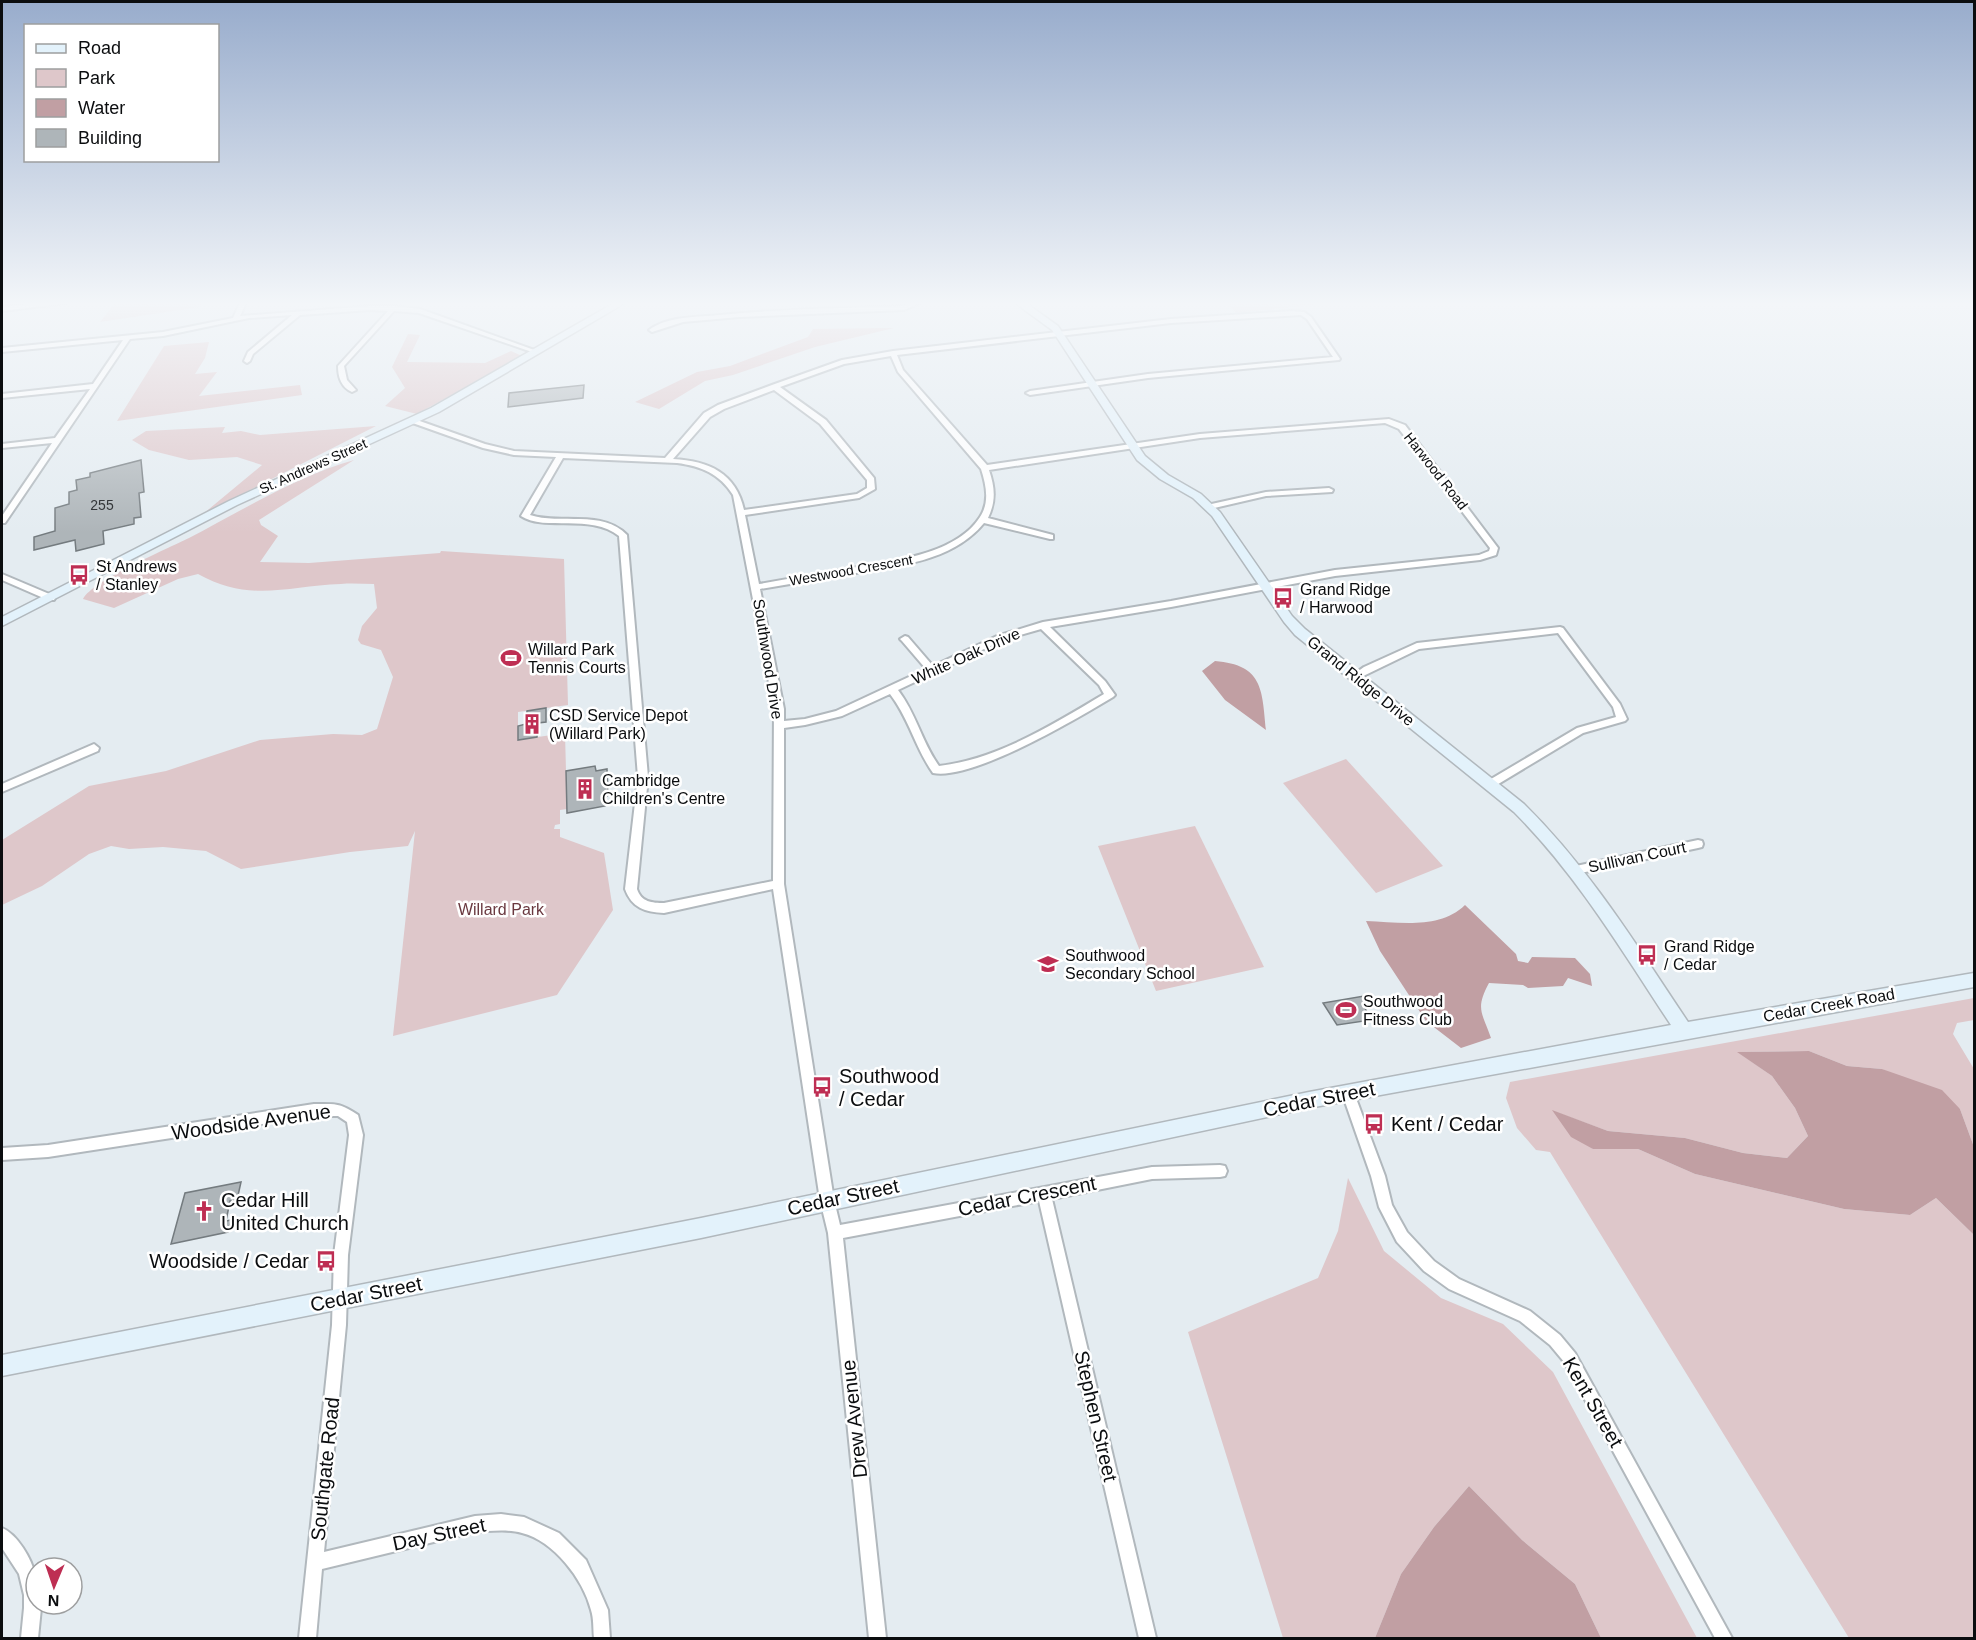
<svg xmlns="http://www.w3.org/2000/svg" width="1976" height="1640" viewBox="0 0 1976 1640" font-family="Helvetica,sans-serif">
	<rect width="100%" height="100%" fill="#e4ecf1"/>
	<g fill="#dec7ca">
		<polygon points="115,303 203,303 200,307 100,322"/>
		<polygon points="1228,303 1330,303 1236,313 1230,306 1228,306"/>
		<polygon points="894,328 815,347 733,375 705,381 659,409 635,402 697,372 730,366 808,337 813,329"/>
		<polygon points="408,334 420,335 407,362 485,363 511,351 522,356 417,414 385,406 405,388 392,367"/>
		<polygon points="209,342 205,358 195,374 217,372 199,396 300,385 302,395 117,421 164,346"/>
		<polygon points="376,426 203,514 262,465 237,457 189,460 149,450 132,440 146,431 225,427 222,433 241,431 260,435"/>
		<path d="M354,460L259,520L261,525L278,536L260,562L309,563L440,553L441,551L564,559L568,705L518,712V740L565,733L567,809L560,810V824L555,825L554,829H560V837L604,853L613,910L557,995L393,1036L415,831L408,846L350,852L241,869L206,851L163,847L129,849L111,846L89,854L42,886L2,905V840L89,786L166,771L260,740L333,734L362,735L377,729L393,677L381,650L361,644L358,640L362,626L377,608L374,584C363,584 352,583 341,584C287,586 250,603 198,574L178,579L114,608L83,599C93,580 167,549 189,538C243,510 295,477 354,460Z"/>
		<polygon points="1346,759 1443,866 1376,893 1283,783"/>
		<polygon points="1195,826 1264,967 1156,991 1098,846"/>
		<polygon points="1974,998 1974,1020 1957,1023 1953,1034 1974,1069 1974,1147 1960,1109 1882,1069 1847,1066 1809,1051 1738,1052 1772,1076 1795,1108 1808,1136 1787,1158 1743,1153 1685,1138 1608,1131 1553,1111 1593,1149 1638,1149 1695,1174 1844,1209 1910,1215 1936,1198 1974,1235 1974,1638 1849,1638 1550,1152 1536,1150 1517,1128 1506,1098 1510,1082"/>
		<polygon points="1348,1178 1384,1251 1441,1298 1503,1324 1553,1372 1697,1638 1601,1638 1575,1584 1522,1540 1469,1486 1434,1527 1401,1574 1375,1638 1283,1638 1188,1332 1318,1278 1338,1231"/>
	</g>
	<g fill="#c19fa3">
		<path d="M1215,661C1263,665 1262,689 1266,730L1225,700L1202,671Z"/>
		<path d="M1465,905L1516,954L1518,961L1528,963L1532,957L1575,958L1590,974L1592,986L1568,978L1563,986L1528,988L1523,985L1489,983C1475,1009 1482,1012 1491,1038L1461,1048L1426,1021L1380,951L1366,921C1399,922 1439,930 1465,905Z"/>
		<polygon points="1809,1051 1847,1066 1882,1069 1942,1090 1960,1109 1974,1147 1974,1235 1936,1198 1910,1215 1844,1209 1695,1174 1638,1149 1593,1149 1571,1137 1552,1110 1608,1131 1685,1138 1743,1153 1787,1158 1808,1136 1795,1108 1772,1076 1737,1052"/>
		<polygon points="1469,1486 1522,1540 1575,1584 1601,1638 1375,1638 1401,1574 1434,1527"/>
	</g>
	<g fill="#aeb5b9" stroke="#747b7f" stroke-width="1.5">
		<polygon points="584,385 583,398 508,407 509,393"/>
		<polygon points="141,460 144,492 139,493 141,517 134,518 134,524 103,531 104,544 76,551 75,540 34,550 34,537 55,531 55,508 69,504 69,492 77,490 76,480 90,477 90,473"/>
		<polygon points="546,708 546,722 538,723 537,737 518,740 518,726 526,724 527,711"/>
		<polygon points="595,766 596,771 607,769 608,795 605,798 605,806 567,813 566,771"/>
		<polygon points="1364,996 1369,1007 1365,1008 1371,1020 1337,1025 1323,1003"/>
		<polygon points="241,1182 237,1200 230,1201 226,1221 231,1220 228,1232 171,1244 185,1193"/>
	</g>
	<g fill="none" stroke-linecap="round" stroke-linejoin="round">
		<g stroke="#b1b8bd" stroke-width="4">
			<g id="street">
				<polygon points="40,303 67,303 2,311 2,307"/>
				<path d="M240,303H246L240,316L370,306H394L420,309L537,351L532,352L419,313L394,311L344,366L347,380L356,390L352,392C341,387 338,377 338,366L388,311L370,310L300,315L253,354L250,361L247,363L244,361L248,352L292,315L249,318L163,336L130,339L5,523H2V516L52,443L2,448V444L55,438L90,389L2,398V394L93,384L123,340L2,352V348L163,332L233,318Z"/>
				<path d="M910,303H920L904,310L739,317L683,322L652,332L649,330C668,316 697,317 720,315C781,309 842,308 903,306Z"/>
				<path d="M1291,311L1304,312L1311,317L1340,359L1339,360L1148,378L1030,395L1026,393L1030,391L1148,374L1333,357L1307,319L1301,315L1171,323L897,355L903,370L987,465L1200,434L1389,419L1405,425L1498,548L1496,555L1480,560L1335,576L1171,607L1050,627L1105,681L1115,695L1113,697C1078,718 972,781 933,773C915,748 909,718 890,694L842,716L805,725L784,728V884L834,1200L840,1225L1152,1167L1220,1165L1225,1166L1227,1171L1225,1176L1220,1177L1152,1179L1052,1199L1156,1638H1139L1039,1201L843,1238L886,1638H869L828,1233L820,1200L773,889L664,913C645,912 632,908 625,889L638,777L619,536C591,513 545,532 521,516L556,457L514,455L483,448L407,421L414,419L485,444L514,451L665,458L704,413L718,405L772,385L842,360L893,351L1171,319ZM891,356L898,372L981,469C986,485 990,502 980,517C955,556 887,562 845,569C817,574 788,579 759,584L745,515L859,498L875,489L874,478L826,420L780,387L844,364ZM774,390L820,424L867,480V488L857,494L744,510C736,473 709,461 673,459L710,417L724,409ZM1385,423L1399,429L1490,548L1489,551L1479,555L1335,570L1171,601L1043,622L997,636L933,666L908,637L905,636L900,639L902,641L926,669L836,711L805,719L784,721V709L760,589C790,584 820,579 850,574C897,566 952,562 984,523L1050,539H1053V535L988,518C996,501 995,488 989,470L1200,438ZM563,458L677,463C701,466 720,474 733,495L774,709L773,881L664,903C652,903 641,902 637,889L648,777L627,535C602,509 560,525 530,515ZM1041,629L1099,685L1104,694C1054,724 998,759 939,766C922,743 916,713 898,690L1003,640Z"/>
				<polygon points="1329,488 1333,490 1332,492 1266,496 1210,509 1206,507 1207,505 1266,492"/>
				<polygon points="2,574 54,596 55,598 54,600 48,600 2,580"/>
				<polygon points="1560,627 1563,628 1620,704 1627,719 1625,721 1583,733 1490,789 1485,785 1486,782 1577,728 1616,717 1613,707 1558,633 1419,649 1355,680 1350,677 1364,667 1417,643"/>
				<polygon points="94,744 99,748 98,751 2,792 2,784"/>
				<polygon points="1698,840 1702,841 1703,844 1702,847 1698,848 1576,874 1572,873 1571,870 1572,867 1576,866"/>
				<polygon points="1348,1087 1352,1089 1354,1093 1385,1176 1392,1205 1407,1232 1434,1261 1459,1279 1530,1311 1560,1335 1575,1353 1732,1638 1715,1638 1565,1363 1550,1345 1520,1321 1449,1289 1424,1271 1397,1242 1379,1207 1371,1176 1342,1093 1344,1089"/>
				<path d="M314,1104C335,1104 339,1102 358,1115L363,1135L348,1255L346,1325L324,1552L475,1516L501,1514L524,1517L559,1533L586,1560L608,1610L610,1638H594C593,1630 594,1619 591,1610C583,1579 554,1541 522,1533C507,1529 491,1531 475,1532L322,1569L316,1638H299L332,1325L334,1255L349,1135L347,1122L338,1116H314L48,1157L2,1160V1148L48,1145Z"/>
				<path d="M2,1528C17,1534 32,1559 35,1575C38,1584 36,1595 36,1604H41V1608L38,1638H21L24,1608V1595L19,1574L2,1548Z"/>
			</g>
		</g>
		<g stroke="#b1b8bd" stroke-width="3">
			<g id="secondary">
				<polygon points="614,303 625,303 439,412 237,505 2,626 2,617 229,501 431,408"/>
				<path d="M1015,303H1026L1058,326L1145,456L1168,475L1201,494L1220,512L1292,616L1305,629L1524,804C1590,869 1637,946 1688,1022L1974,973V987L1309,1108L701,1238L2,1376V1355L701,1218L1309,1092L1671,1025C1622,951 1577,875 1514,812L1295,635L1284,622L1212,516L1193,498L1160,479L1137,460L1052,330Z"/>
			</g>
		</g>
		<use href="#street" fill="#fff" fill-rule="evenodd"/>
		<use href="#secondary" fill="#e3f2fb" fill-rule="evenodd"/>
	</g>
	<linearGradient id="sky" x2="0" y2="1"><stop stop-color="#98accc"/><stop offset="0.57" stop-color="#f3f6f9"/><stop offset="1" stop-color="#f3f6f9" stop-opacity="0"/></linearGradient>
	<rect width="1976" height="533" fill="url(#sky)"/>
	<defs>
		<g id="bus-bare" transform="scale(1.62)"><path d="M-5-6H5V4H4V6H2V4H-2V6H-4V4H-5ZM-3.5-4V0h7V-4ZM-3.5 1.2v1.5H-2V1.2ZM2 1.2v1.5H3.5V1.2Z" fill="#be2e53" stroke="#fff" stroke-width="2.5" paint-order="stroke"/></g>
		<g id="stadium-bare" transform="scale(1.62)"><path d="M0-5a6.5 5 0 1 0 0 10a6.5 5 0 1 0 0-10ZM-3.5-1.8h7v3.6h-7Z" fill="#be2e53" stroke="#fff" stroke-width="2.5" paint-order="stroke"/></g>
		<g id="building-bare" transform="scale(1.62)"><path d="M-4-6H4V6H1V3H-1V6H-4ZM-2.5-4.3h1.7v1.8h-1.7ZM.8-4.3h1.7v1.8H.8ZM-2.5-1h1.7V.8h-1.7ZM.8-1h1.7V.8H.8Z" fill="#be2e53" stroke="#fff" stroke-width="2.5" paint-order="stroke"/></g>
		<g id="school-bare" transform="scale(1.62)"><path d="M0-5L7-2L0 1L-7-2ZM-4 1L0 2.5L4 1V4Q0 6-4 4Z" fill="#be2e53" stroke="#fff" stroke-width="2.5" paint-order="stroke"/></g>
		<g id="church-bare" transform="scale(1.62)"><path d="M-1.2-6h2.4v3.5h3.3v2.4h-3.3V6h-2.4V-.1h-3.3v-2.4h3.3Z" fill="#be2e53" stroke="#fff" stroke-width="2.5" paint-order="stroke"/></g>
	</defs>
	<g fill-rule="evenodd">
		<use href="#bus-bare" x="79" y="575"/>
		<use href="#bus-bare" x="1283" y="598"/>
		<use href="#stadium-bare" x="511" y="658"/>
		<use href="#building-bare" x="532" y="724"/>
		<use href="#building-bare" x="585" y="789"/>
		<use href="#bus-bare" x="1647" y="955"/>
		<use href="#school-bare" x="1048" y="964"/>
		<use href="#stadium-bare" x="1346" y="1010"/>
		<use href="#bus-bare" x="822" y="1087"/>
		<use href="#bus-bare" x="1374" y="1124"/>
		<use href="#church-bare" x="204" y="1211"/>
		<use href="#bus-bare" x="326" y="1261"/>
	</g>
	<g text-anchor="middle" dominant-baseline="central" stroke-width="5" stroke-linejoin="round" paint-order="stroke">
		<g font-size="14" fill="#0b0d0f" stroke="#fff">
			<text transform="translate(313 466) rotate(-24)">St. Andrews Street</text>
			<text transform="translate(1436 471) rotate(52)">Harwood Road</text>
			<text transform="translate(851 570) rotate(-10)">Westwood Crescent</text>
		</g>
		<g font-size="14" fill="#34373a">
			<text x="102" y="505">255</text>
		</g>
		<g font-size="16" fill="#0b0d0f" stroke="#fff" text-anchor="start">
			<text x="96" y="566">St Andrews<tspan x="96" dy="18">/ Stanley</tspan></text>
			<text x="1300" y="589">Grand Ridge<tspan x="1300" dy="18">/ Harwood</tspan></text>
			<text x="528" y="649">Willard Park<tspan x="528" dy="18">Tennis Courts</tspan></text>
			<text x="549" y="715">CSD Service Depot<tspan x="549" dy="18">(Willard Park)</tspan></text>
			<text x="602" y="780">Cambridge<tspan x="602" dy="18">Children's Centre</tspan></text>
			<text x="1664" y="946">Grand Ridge<tspan x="1664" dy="18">/ Cedar</tspan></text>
			<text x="1065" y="955">Southwood<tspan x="1065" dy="18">Secondary School</tspan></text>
			<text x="1363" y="1001">Southwood<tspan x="1363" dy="18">Fitness Club</tspan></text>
		</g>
		<g font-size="16" fill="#0b0d0f" stroke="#fff">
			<text transform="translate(966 656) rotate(-24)">White Oak Drive</text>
			<text transform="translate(768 659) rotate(81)">Southwood Drive</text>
			<text transform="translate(1361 681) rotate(39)">Grand Ridge Drive</text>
			<text transform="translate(1637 857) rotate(-12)">Sullivan Court</text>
			<text transform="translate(1829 1005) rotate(-10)">Cedar Creek Road</text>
		</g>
		<g font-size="16" fill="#6a3940" stroke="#fff">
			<text x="501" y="909">Willard Park</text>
		</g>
		<g font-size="20" fill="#0b0d0f" stroke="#fff" text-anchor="start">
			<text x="839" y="1076">Southwood<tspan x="839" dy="23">/ Cedar</tspan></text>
			<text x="1391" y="1124">Kent / Cedar</text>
			<text x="221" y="1200">Cedar Hill<tspan x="221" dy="23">United Church</tspan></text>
			<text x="309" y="1261" text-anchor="end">Woodside / Cedar</text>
		</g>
		<g font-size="20" fill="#0b0d0f" stroke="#fff">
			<text transform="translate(1319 1099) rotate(-11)">Cedar Street</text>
			<text transform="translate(251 1122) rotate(-8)">Woodside Avenue</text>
			<text transform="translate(1027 1196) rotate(-11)">Cedar Crescent</text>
			<text transform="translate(843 1197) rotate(-12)">Cedar Street</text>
			<text transform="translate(366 1294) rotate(-11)">Cedar Street</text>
			<text transform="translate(1593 1402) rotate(60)">Kent Street</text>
			<text transform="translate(1096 1416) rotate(77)">Stephen Street</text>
			<text transform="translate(854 1419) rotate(-96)">Drew Avenue</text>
			<text transform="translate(325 1469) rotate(-84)">Southgate Road</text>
			<text transform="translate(439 1534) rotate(-12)">Day Street</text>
		</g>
	</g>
	<rect width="1976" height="1640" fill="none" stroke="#0b0d0f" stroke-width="6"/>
	<rect x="24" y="24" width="195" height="138" fill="#ffffff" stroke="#9d9e9f" stroke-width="1.5"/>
	<rect x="36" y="44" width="30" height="9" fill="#e3f2fb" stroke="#9d9e9f" stroke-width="1.5"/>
	<text x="78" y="54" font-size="18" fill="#0b0d0f">Road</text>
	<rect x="36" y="69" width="30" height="18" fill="#dec7ca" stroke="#9d9e9f" stroke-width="1.5"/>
	<text x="78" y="84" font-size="18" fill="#0b0d0f">Park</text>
	<rect x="36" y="99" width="30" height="18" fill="#c19fa3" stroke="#9d9e9f" stroke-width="1.5"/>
	<text x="78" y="114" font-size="18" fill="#0b0d0f">Water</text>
	<rect x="36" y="129" width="30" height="18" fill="#aeb5b9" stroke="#9d9e9f" stroke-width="1.5"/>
	<text x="78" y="144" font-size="18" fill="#0b0d0f">Building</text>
	<g transform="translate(54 1586) rotate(182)"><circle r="28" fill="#ffffff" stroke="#9d9e9f" stroke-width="1.5"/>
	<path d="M0-4.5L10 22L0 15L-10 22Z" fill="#be2e53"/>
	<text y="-9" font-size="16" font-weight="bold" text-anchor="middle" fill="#0b0d0f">N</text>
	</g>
</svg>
